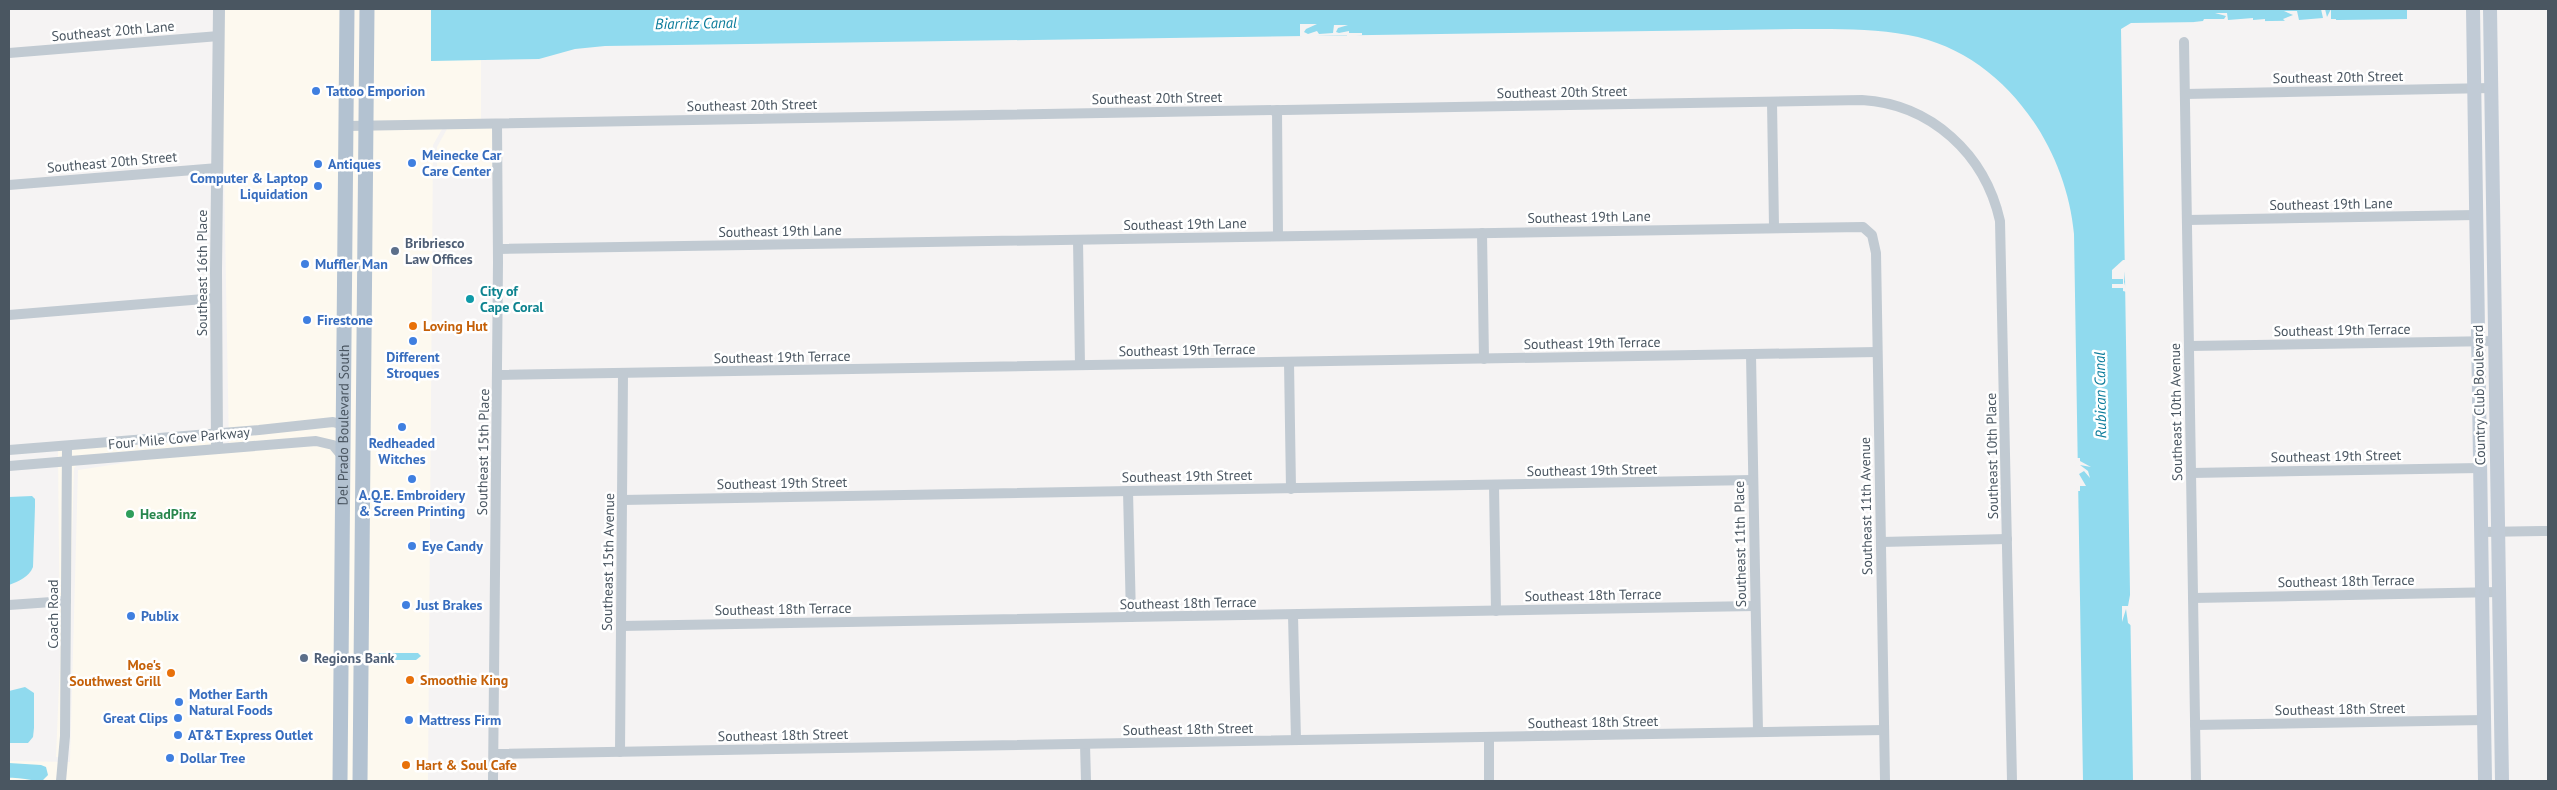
<svg xmlns="http://www.w3.org/2000/svg" width="2557" height="790" viewBox="0 0 2557 790" font-family="'PT Sans',sans-serif">
	<rect width="100%" height="100%" fill="#f5f3f3"/>
	<g fill="#fdf9ef">
		<polygon points="221,9 441,9 481,50 481,124 445,124 433,145 428,781 9,781 9,761 70,762 78,470 229,447"/>
		<polygon points="492,128 492,175 437,176 437,147 447,129"/>
		<polygon points="212,435 212,445 77,465 74,468 66,758 56,757 60,661 58,449"/>
	</g>
	<g fill="#90daee">
		<path d="M431,9H2407V19L2131,23L2121,29L2133,781H2083L2074,234C2066,145 2002,52 1908,35C1871,28 1833,29 1795,29L605,46L575,49L539,59L431,61Z"/>
		<path d="M32,496L35,499V507L33,567C29,577 19,581 9,585V497Z"/>
		<polygon points="379,653 418,653 421,656 416,660 390,660 387,657 378,657"/>
		<polygon points="25,687 34,693 34,728 33,737 28,743 9,743 9,691"/>
		<path d="M9,763L41,765L46,767L48,775L43,780C32,782 21,777 9,778Z"/>
	</g>
	<g fill="#f5f3f3">
		<polygon points="2321,9 2325,9 2327,17 2331,9 2331,19 2336,19 2336,22 2286,22 2283,19 2293,15 2284,11 2297,11 2299,20 2323,18"/>
		<polygon points="2215,13 2227,13 2228,20 2253,18 2253,20 2265,19 2265,22 2194,24 2194,22 2203,21 2204,19 2224,19 2226,16"/>
		<polygon points="1300,24 1317,24 1306,29 1304,32 1308,34 1317,31 1319,34 1333,33 1334,25 1348,25 1338,28 1336,32 1339,33 1349,31 1349,33 1362,33 1362,35 1356,36 1356,38 1347,38 1347,35 1316,36 1316,38 1307,38 1307,36 1300,36"/>
		<polygon points="2123,260 2126,260 2124,282 2127,292 2123,291 2123,288 2112,288 2112,284 2123,284 2123,279 2112,279 2112,270"/>
		<polygon points="2075,458 2080,458 2080,461 2091,467 2080,465 2088,471 2090,478 2084,471 2079,474 2086,486 2080,486 2080,491 2076,491"/>
		<polygon points="2130,595 2132,597 2133,627 2128,623 2126,609 2122,622 2122,606 2128,606"/>
	</g>
	<g fill="none" stroke-linecap="round" stroke-linejoin="round">
		<polyline stroke="#90daee" stroke-width="2.5" points="393,660 393,664"/>
		<g stroke="#c1cad2" stroke-width="10">
			<polyline points="2184,42 2196,781"/>
			<polyline points="9,53 219,36"/>
			<polyline points="2185,94 2491,88"/>
			<polyline points="1772,102 1774,227"/>
			<polyline points="1277,110 1278,236"/>
			<path d="M346,126L1862,100C1931,104 1985,154 2000,221L2012,781"/>
			<polyline points="9,185 218,168"/>
			<polyline points="2187,220 2476,215"/>
			<polyline points="1482,233 1484,359"/>
			<polyline points="1078,240 1080,365"/>
			<polyline points="498,249 1863,227 1872,235 1876,253 1885,781"/>
			<polyline points="9,315 216,298"/>
			<polyline points="2189,346 2495,341"/>
			<polyline points="1751,355 1758,732"/>
			<polyline points="1289,362 1291,489"/>
			<polyline points="497,375 1877,352"/>
			<polyline points="9,450 259,430 333,422 344,425"/>
			<polyline points="9,466 316,441 333,445 343,457"/>
			<polyline points="2191,473 2480,468"/>
			<polyline points="1494,485 1496,611"/>
			<polyline points="1128,491 1131,617"/>
			<polyline points="622,500 1753,480"/>
			<polyline points="2481,532 2548,531"/>
			<polyline points="1881,542 2007,539"/>
			<polyline points="2193,598 2499,592"/>
			<polyline points="9,605 66,601"/>
			<polyline points="1293,615 1296,740"/>
			<polyline points="621,626 1755,606"/>
			<polyline points="2195,725 2484,720"/>
			<polyline points="1489,738 1489,781"/>
			<polyline points="1085,744 1086,781"/>
			<polyline points="620,752 623,374"/>
			<polyline points="494,754 1884,730"/>
			<polyline points="61,781 65,736 67,446"/>
			<polyline points="493,781 498,262 497,124"/>
		</g>
		<polyline stroke="#c1cad2" stroke-width="12" points="217,448 216,271 219,9"/>
		<g stroke="#c1cbd6" stroke-width="14">
			<polyline points="2473,9 2485,781"/>
			<polyline points="2490,9 2502,781"/>
		</g>
		<g stroke="#b3c2d1" stroke-width="15">
			<path id="s1" d="M340,781L347,9"/>
			<polyline points="360,781 367,9"/>
		</g>
	</g>
	<g fill="#3f7fe0" stroke="#fff" stroke-width="2">
		<circle cx="316" cy="91" r="5"/>
		<circle cx="412" cy="163" r="5"/>
		<circle cx="318" cy="164" r="5"/>
		<circle cx="318" cy="186" r="5"/>
		<circle cx="305" cy="264" r="5"/>
		<circle cx="307" cy="320" r="5"/>
		<circle cx="413" cy="341" r="5"/>
		<circle cx="402" cy="427" r="5"/>
		<circle cx="412" cy="479" r="5"/>
		<circle cx="412" cy="546" r="5"/>
		<circle cx="406" cy="605" r="5"/>
		<circle cx="131" cy="616" r="5"/>
		<circle cx="179" cy="702" r="5"/>
		<circle cx="178" cy="718" r="5"/>
		<circle cx="409" cy="720" r="5"/>
		<circle cx="178" cy="735" r="5"/>
		<circle cx="170" cy="758" r="5"/>
	</g>
	<g fill="#5c6f8a" stroke="#fff" stroke-width="2">
		<circle cx="395" cy="251" r="5"/>
		<circle cx="304" cy="658" r="5"/>
	</g>
	<circle fill="#0f9aa8" stroke="#fff" stroke-width="2" cx="470" cy="299" r="5"/>
	<g fill="#e8710a" stroke="#fff" stroke-width="2">
		<circle cx="413" cy="326" r="5"/>
		<circle cx="171" cy="673" r="5"/>
		<circle cx="410" cy="680" r="5"/>
		<circle cx="406" cy="765" r="5"/>
	</g>
	<circle fill="#2e9e5b" stroke="#fff" stroke-width="2" cx="130" cy="514" r="5"/>
	<g text-anchor="middle" dominant-baseline="central" stroke-width="5" stroke-linejoin="round" paint-order="stroke">
		<g font-size="14" fill="#4a5661" stroke="#fff">
			<text transform="translate(113 31) rotate(-5)">Southeast 20th Lane</text>
			<text transform="translate(2338 77) rotate(-1)">Southeast 20th Street</text>
			<text transform="translate(1562 92) rotate(-1)">Southeast 20th Street</text>
			<text transform="translate(1157 98) rotate(-1)">Southeast 20th Street</text>
			<text transform="translate(752 105) rotate(-1)">Southeast 20th Street</text>
			<text transform="translate(112 162) rotate(-5)">Southeast 20th Street</text>
			<text transform="translate(2331 204) rotate(-1)">Southeast 19th Lane</text>
			<text transform="translate(1589 217) rotate(-1)">Southeast 19th Lane</text>
			<text transform="translate(1185 224) rotate(-1)">Southeast 19th Lane</text>
			<text transform="translate(780 231) rotate(-1)">Southeast 19th Lane</text>
			<text transform="translate(202 273) rotate(-90)">Southeast 16th Place</text>
			<text transform="translate(2342 330) rotate(-1)">Southeast 19th Terrace</text>
			<text transform="translate(1592 343) rotate(-1)">Southeast 19th Terrace</text>
			<text transform="translate(1187 350) rotate(-1)">Southeast 19th Terrace</text>
			<text transform="translate(782 357) rotate(-1)">Southeast 19th Terrace</text>
			<text transform="translate(2479 395) rotate(-91)">Country Club Boulevard</text>
			<text transform="translate(2176 412) rotate(-91)">Southeast 10th Avenue</text>
			<text stroke="none"><textPath href="#s1" startOffset="356">Del Prado Boulevard South</textPath></text>
			<text transform="translate(179 438) rotate(-5)">Four Mile Cove Parkway</text>
			<text transform="translate(483 452) rotate(-89)">Southeast 15th Place</text>
			<text transform="translate(1992 456) rotate(-91)">Southeast 10th Place</text>
			<text transform="translate(2336 456) rotate(-1)">Southeast 19th Street</text>
			<text transform="translate(1592 470) rotate(-1)">Southeast 19th Street</text>
			<text transform="translate(1187 476) rotate(-1)">Southeast 19th Street</text>
			<text transform="translate(782 483) rotate(-1)">Southeast 19th Street</text>
			<text transform="translate(1866 506) rotate(-91)">Southeast 11th Avenue</text>
			<text transform="translate(1740 544) rotate(-91)">Southeast 11th Place</text>
			<text transform="translate(608 562) rotate(-89)">Southeast 15th Avenue</text>
			<text transform="translate(2346 581) rotate(-1)">Southeast 18th Terrace</text>
			<text transform="translate(1593 595) rotate(-1)">Southeast 18th Terrace</text>
			<text transform="translate(1188 603) rotate(-1)">Southeast 18th Terrace</text>
			<text transform="translate(783 609) rotate(-1)">Southeast 18th Terrace</text>
			<text transform="translate(53 614) rotate(-90)">Coach Road</text>
			<text transform="translate(2340 709) rotate(-1)">Southeast 18th Street</text>
			<text transform="translate(1593 722) rotate(-1)">Southeast 18th Street</text>
			<text transform="translate(1188 729) rotate(-1)">Southeast 18th Street</text>
			<text transform="translate(783 735) rotate(-1)">Southeast 18th Street</text>
		</g>
		<g font-size="14" font-weight="bold" fill="#366cbe" stroke="#fff" text-anchor="start">
			<text x="326" y="91">Tattoo Emporion</text>
			<text x="422" y="155">Meinecke Car<tspan x="422" dy="16">Care Center</tspan></text>
			<text x="328" y="164">Antiques</text>
			<text x="308" y="178" text-anchor="end">Computer &amp; Laptop<tspan x="308" dy="16">Liquidation</tspan></text>
			<text x="315" y="264">Muffler Man</text>
			<text x="317" y="320">Firestone</text>
			<text x="413" y="357" text-anchor="middle">Different<tspan x="413" dy="16">Stroques</tspan></text>
			<text x="402" y="443" text-anchor="middle">Redheaded<tspan x="402" dy="16">Witches</tspan></text>
			<text x="412" y="495" text-anchor="middle">A.Q.E. Embroidery<tspan x="412" dy="16">&amp; Screen Printing</tspan></text>
			<text x="422" y="546">Eye Candy</text>
			<text x="416" y="605">Just Brakes</text>
			<text x="141" y="616">Publix</text>
			<text x="189" y="694">Mother Earth<tspan x="189" dy="16">Natural Foods</tspan></text>
			<text x="168" y="718" text-anchor="end">Great Clips</text>
			<text x="419" y="720">Mattress Firm</text>
			<text x="188" y="735">AT&amp;T Express Outlet</text>
			<text x="180" y="758">Dollar Tree</text>
		</g>
		<g font-size="14" font-weight="bold" fill="#4e5e75" stroke="#fff" text-anchor="start">
			<text x="405" y="243">Bribriesco<tspan x="405" dy="16">Law Offices</tspan></text>
			<text x="314" y="658">Regions Bank</text>
		</g>
		<g font-size="14" font-weight="bold" fill="#0d838f" stroke="#fff" text-anchor="start">
			<text x="480" y="291">City of<tspan x="480" dy="16">Cape Coral</tspan></text>
		</g>
		<g font-size="14" font-weight="bold" fill="#c56008" stroke="#fff" text-anchor="start">
			<text x="423" y="326">Loving Hut</text>
			<text x="161" y="665" text-anchor="end">Moe's<tspan x="161" dy="16">Southwest Grill</tspan></text>
			<text x="420" y="680">Smoothie King</text>
			<text x="416" y="765">Hart &amp; Soul Cafe</text>
		</g>
		<g font-size="14" font-weight="bold" fill="#27864d" stroke="#fff" text-anchor="start">
			<text x="140" y="514">HeadPinz</text>
		</g>
		<g font-size="15" font-style="italic" fill="#0c7c9b" stroke="#fff">
			<text transform="translate(696 23) rotate(-1)">Biarritz Canal</text>
			<text transform="translate(2100 395) rotate(-91)">Rubican Canal</text>
		</g>
	</g>
	<rect width="2557" height="790" fill="none" stroke="#4a5661" stroke-width="20"/>
</svg>
